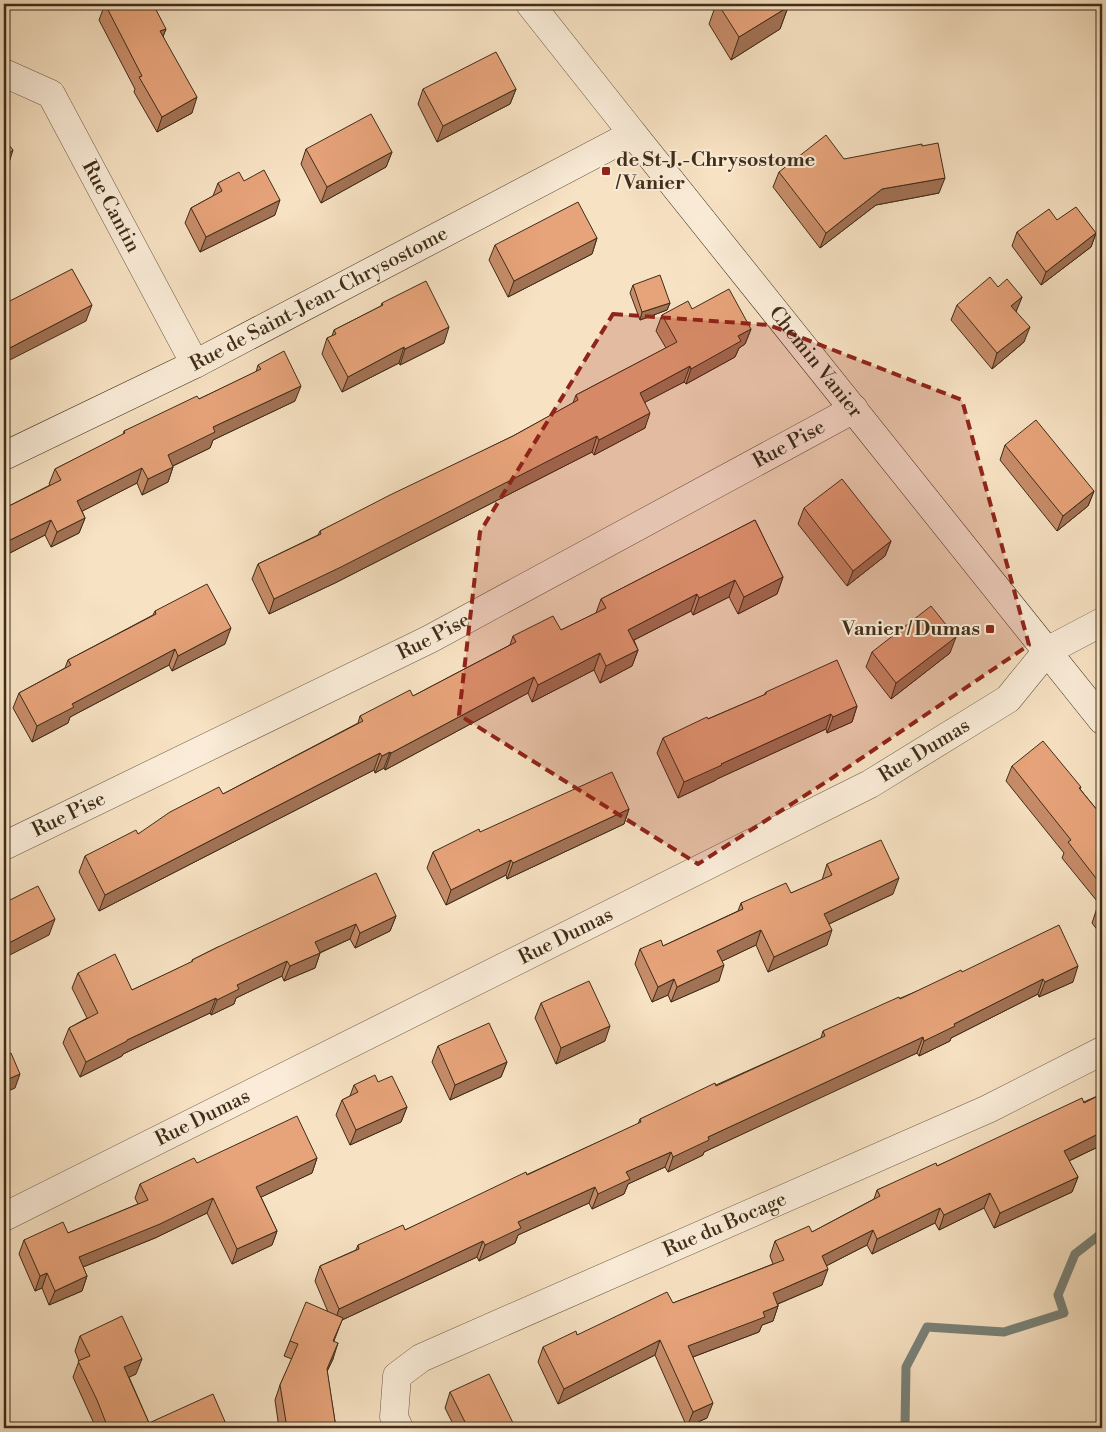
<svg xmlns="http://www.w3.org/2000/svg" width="1106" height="1432" viewBox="0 0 1106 1432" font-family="'Libre Bodoni',serif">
	<rect width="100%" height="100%" fill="#f7e2c3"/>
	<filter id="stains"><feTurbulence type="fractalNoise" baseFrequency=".004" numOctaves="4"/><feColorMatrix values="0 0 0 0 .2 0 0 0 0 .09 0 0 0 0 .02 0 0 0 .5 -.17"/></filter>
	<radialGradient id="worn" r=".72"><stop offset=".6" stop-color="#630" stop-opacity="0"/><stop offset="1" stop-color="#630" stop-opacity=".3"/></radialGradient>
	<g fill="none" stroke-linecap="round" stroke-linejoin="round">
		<polyline stroke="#79837a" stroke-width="9" points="901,1428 905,1426 906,1367 927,1327 1004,1332 1064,1313 1058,1295 1075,1254 1102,1233"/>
		<g stroke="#6d5a44" stroke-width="29">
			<g id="street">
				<polyline points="530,4 633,134"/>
				<path id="s1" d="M4,73L51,94L195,364"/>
				<path id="s2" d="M4,846L430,639L854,409"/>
				<path id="s3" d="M4,1217L870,784L1008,699L1047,651L1102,622"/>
				<path id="s4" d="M399,1428L394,1417L397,1376L421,1358L988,1109L1102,1051"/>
			</g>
		</g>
		<g stroke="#3f2d19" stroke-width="29">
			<g id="secondary">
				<path id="s5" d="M4,456L195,364L633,134L1102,720"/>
			</g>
		</g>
		<use href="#street" stroke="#faecd8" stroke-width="28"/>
		<use href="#secondary" stroke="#faecd8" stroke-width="28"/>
	</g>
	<g fill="#c78c69" stroke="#3f2d19">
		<polygon points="105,4 166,29 163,36 192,113 157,132 134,92 135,89 99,20"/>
		<polygon points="710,4 786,4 788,7 780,29 731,60 709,24 714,10"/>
		<polygon points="423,89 516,89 510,104 437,142 418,104"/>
		<polygon points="306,149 392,152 386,167 321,203 301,164"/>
		<polygon points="844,159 939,193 876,205 820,248 773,187 779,172"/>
		<polygon points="218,183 275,215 200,252 185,223 191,208 213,196"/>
		<polygon points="1057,220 1096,233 1091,247 1041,285 1012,246 1017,232"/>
		<polygon points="597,238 592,254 508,297 489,260 495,245"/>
		<polygon points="633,285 670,303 667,310 640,320 630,293"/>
		<polygon points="998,287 1022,297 1016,311 1024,342 992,369 951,320 957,305"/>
		<polygon points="382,303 444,343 400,365 399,363 342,392 322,354 327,338 332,336 334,330 381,306"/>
		<polygon points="692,309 751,329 745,344 739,348 735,357 686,384 684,382 645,402 645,428 594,455 592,452 335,583 269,614 252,579 258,564 318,535 320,531 513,436 573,403 576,395 666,348 656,331 662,315"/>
		<polygon points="258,365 295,401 213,440 210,448 173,466 173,467 168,482 142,495 137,483 82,511 85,518 79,533 51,547 45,535 4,556 4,497 9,506 50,485 49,484 55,469 123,435 124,431 199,399 256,372"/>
		<polygon points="1005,445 1094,491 1088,506 1057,531 1000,460"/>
		<polygon points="804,508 891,541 885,556 847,586 798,524"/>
		<polygon points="755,520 783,577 777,594 738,614 729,597 693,615 691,611 634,640 638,650 632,666 600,683 594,670 532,702 528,693 385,770 384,768 375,773 374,770 99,911 79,872 85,856 138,834 223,794 358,723 360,716 413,696 510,645 513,636 561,630 596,613 601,599"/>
		<polygon points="155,611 225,644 172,671 169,665 70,717 68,723 32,742 13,708 19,693 65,668 68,660 153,615"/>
		<polygon points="872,652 950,653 891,699 866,667"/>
		<polygon points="766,692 857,706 852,722 827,733 826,729 717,779 716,780 678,798 657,753 663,738 764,695"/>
		<polygon points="1012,766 1081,787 1080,789 1102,816 1102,936 1092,923 1097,908 1101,906 1062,858 1064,853 1006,781"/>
		<polygon points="629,809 624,824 507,879 506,875 446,905 427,868 433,852 480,832"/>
		<polygon points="827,864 893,894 829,924 827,945 768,972 756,945 722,961 719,981 671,1002 668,995 652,1002 635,964 640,949 663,946 738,911 741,903 791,893 822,880"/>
		<polygon points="396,916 390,931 355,948 350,939 320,953 315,968 284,981 282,976 236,998 234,1004 211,1015 210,1013 123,1054 122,1056 80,1077 63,1043 69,1028 87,1018 72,988 78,973 132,990 192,962 192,960 218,947"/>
		<polygon points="962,972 1073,982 1039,997 1038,994 951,1038 950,1041 919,1056 917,1053 827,1094 704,1152 703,1155 668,1172 665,1167 628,1184 624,1194 592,1209 589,1203 518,1235 515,1243 479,1261 477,1257 342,1320 334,1341 333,1359 327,1371 336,1428 279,1428 275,1400 280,1385 292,1359 284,1356 290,1341 328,1312 315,1281 320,1266 356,1250 358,1245 405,1230 638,1124 640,1119 821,1038 823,1031"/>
		<polygon points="541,1003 605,1041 556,1064 535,1018"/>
		<polygon points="438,1046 507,1062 501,1077 450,1100 432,1062"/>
		<polygon points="354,1085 407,1107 401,1122 350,1145 336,1115 342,1100 350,1096"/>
		<polygon points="1102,1094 1102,1145 1069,1161 1078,1177 1072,1192 994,1228 984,1208 939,1230 935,1223 872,1254 867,1245 826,1266 822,1285 778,1304 778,1306 773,1321 762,1325 759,1332 693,1357 707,1418 687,1427 655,1355 558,1404 538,1362 543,1347 577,1335 673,1303 773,1264 770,1256 775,1241 812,1232 874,1199 877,1190 937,1166"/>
		<polygon points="317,1158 312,1173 261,1197 277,1231 272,1245 232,1264 207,1213 155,1238 83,1267 87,1276 82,1291 49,1305 42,1288 35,1291 19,1254 24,1240 68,1233 138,1204 135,1198 140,1184 197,1163"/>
		<polygon points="80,1336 136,1374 129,1377 149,1423 225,1428 96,1428 73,1377 79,1361 75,1351"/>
		<polygon points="450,1392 515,1427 514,1428 455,1428 445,1408"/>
	</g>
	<g fill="#a27255" stroke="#3f2d19">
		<polygon points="788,7 780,29 731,60 739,37"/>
		<polygon points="166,29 160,44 160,31"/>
		<polygon points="516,89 510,104 437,142 443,126"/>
		<polygon points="197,97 192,113 157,132 162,117"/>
		<polygon points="13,150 8,166 4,169 4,158"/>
		<polygon points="392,152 386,167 321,203 327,187"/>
		<polygon points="945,178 939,193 876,205 820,248 826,233 882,189"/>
		<polygon points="280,200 275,215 200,252 206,237"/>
		<polygon points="1096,233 1091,247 1041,285 1046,272"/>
		<polygon points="597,238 592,254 508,297 514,281"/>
		<polygon points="1022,297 1016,312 1011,306"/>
		<polygon points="670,303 667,310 640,320 642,312"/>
		<polygon points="92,305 86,321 4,363 4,351"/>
		<polygon points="449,327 444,343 400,365 405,349"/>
		<polygon points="1030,327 1024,342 992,369 997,353"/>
		<polygon points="751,329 745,344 739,348 735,357 686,384 691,369 738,336"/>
		<polygon points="404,347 399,363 342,392 348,377"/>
		<polygon points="690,366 684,382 634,408 640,393"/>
		<polygon points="301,386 295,401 213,440 210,448 162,471 168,455 213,427"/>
		<polygon points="650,413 645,428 594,455 599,440"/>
		<polygon points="597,436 592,452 335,583 269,614 274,599"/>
		<polygon points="173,467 168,482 142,495 148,479"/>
		<polygon points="142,468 137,483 71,517 77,501"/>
		<polygon points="1094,491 1088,506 1057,531 1063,516"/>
		<polygon points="85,518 79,533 51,547 57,532"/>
		<polygon points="51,520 45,535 4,556 4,543"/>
		<polygon points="891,541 885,556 847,586 853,571"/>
		<polygon points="783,577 777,594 738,614 744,597"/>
		<polygon points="735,580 729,597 693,615 699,598"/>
		<polygon points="697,594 691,611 622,646 628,630"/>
		<polygon points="231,628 225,644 172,671 178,656"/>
		<polygon points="956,637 950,653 891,699 896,683"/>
		<polygon points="175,649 169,665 70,717 68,723 32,742 37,726 72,704"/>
		<polygon points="638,650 632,666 600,683 606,666"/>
		<polygon points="600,653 594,670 532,702 538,685"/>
		<polygon points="534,677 528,693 385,770 391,753"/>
		<polygon points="857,706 852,722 827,733 833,717"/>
		<polygon points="831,714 826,729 717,779 716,780 678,798 684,782 721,764"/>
		<polygon points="390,752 384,768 375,773 382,756"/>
		<polygon points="380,753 374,770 99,911 105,895"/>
		<polygon points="629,809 624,824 507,879 513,863"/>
		<polygon points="511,860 506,875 446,905 451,890"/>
		<polygon points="899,878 893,894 818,929 824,914"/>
		<polygon points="396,916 390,931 355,948 360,933"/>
		<polygon points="55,919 49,935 4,958 4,948 5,945"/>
		<polygon points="356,924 350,939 310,957 315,942"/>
		<polygon points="761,930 756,945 712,966 717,951"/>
		<polygon points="832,930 827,945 768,972 774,957"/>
		<polygon points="320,953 315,968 284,981 290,966"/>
		<polygon points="287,961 282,976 236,998 234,1004 211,1015 217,1000 237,985"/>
		<polygon points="724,965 719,981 671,1002 677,987"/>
		<polygon points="1078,966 1073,982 1039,997 1045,982"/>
		<polygon points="674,979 668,995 652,1002 658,987"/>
		<polygon points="1043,979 1038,994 951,1038 950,1041 919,1056 924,1041 954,1024"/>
		<polygon points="216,998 210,1013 123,1054 122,1056 80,1077 86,1062 127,1040"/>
		<polygon points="610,1026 605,1041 556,1064 561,1048"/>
		<polygon points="923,1037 917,1053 704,1152 703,1155 668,1172 673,1157 708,1137"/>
		<polygon points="507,1062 501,1077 450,1100 455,1085"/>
		<polygon points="20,1074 15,1088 4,1093 4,1081"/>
		<polygon points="407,1107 401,1122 350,1145 356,1130"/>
		<polygon points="1102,1132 1102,1145 1058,1166 1064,1151"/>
		<polygon points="671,1152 665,1167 628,1184 624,1194 592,1209 598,1194 626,1172"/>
		<polygon points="317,1158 312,1173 251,1202 256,1187"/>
		<polygon points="1078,1177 1072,1192 994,1228 1000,1213"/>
		<polygon points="595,1187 589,1203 518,1235 515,1243 479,1261 485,1245 518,1222"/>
		<polygon points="990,1193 984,1208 939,1230 944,1215"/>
		<polygon points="213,1198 207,1213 155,1238 73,1271 79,1257"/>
		<polygon points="940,1208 935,1223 872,1254 877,1239"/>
		<polygon points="873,1230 867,1245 816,1271 822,1256"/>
		<polygon points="277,1231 272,1245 232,1264 237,1249"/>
		<polygon points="483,1241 477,1257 342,1320 327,1356 334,1324 339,1309"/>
		<polygon points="828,1269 822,1285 768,1308 773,1293"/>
		<polygon points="47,1273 42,1288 35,1291 40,1276"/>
		<polygon points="87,1276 82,1291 49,1305 55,1291"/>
		<polygon points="778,1306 773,1321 762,1325 759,1332 682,1361 688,1346 763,1312"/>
		<polygon points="660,1340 655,1355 558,1404 564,1389"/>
		<polygon points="338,1343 333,1359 321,1384 327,1369"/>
		<polygon points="142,1359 136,1374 119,1382 124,1367"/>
		<polygon points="713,1403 707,1418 687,1427 693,1412"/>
		<polygon points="226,1424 225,1428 217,1428"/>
	</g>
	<g fill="#e7a37a" stroke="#3f2d19">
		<polygon points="105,4 153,4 166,29 160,31 197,97 162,117 139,77 142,76"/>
		<polygon points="718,4 786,4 788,7 739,37"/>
		<polygon points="496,52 516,89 443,126 423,89"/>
		<polygon points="371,114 392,152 327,187 306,149"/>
		<polygon points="826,135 844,159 922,144 922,146 938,143 945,178 882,189 826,233 779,172"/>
		<polygon points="4,139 13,150 4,158"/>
		<polygon points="264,170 280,200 206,237 191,208 222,191 218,183 239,172 244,181"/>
		<polygon points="578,202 597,238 514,281 495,245"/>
		<polygon points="1076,207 1096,233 1046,272 1017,232 1049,209 1057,220"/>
		<polygon points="72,269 92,305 4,351 4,304"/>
		<polygon points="660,275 670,303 642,312 633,285"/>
		<polygon points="990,277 998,287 1007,279 1022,297 1011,306 1030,327 997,353 957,305"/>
		<polygon points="426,281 449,327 405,349 404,347 348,377 327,338 336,334 334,330 383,305 382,303"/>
		<polygon points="729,289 751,329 738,336 741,341 691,369 690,366 640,393 650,413 599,440 597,436 341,567 274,599 258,564 321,534 320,531 390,495 513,436 578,400 576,395 677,342 662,315 688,301 692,309"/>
		<polygon points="284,351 301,386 213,427 215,432 168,455 173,467 148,479 142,468 77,501 85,518 57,532 51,520 4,543 4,497 9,506 61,480 55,469 125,433 124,431 197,396 199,399 261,369 258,365"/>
		<polygon points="1036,420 1094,491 1063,516 1005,445"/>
		<polygon points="842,479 891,541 853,571 804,508"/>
		<polygon points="755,520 783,577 744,597 735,580 699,598 697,594 628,630 638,650 606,666 600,653 538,685 534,677 391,753 390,752 382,756 380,753 105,895 85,856 136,830 138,834 170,812 219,787 223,794 363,721 360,716 410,690 413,696 516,642 513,636 553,616 561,630 606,608 601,599"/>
		<polygon points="207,584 231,628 178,656 175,649 72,704 74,707 37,726 19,693 71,665 68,660 156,614 155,611"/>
		<polygon points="931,606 956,637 896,683 872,652"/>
		<polygon points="837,660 857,706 833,717 831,714 721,764 722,765 684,782 663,738 707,717 708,719 766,694 766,692"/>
		<polygon points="1043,741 1081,787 1079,788 1102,816 1102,886 1068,842 1071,840 1012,766"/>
		<polygon points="612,772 629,809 513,863 511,860 451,890 433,852 479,829 480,832"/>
		<polygon points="881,840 899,878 824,914 832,930 774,957 761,930 717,951 724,965 677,987 674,979 658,987 640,949 661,940 663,946 743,909 741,903 786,883 791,893 832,875 827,864"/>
		<polygon points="376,873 396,916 360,933 356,924 315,942 320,953 290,966 287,961 237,985 239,989 217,1000 216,998 127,1040 127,1041 86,1062 69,1028 98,1013 78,973 115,954 132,990 193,961 192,960 218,947"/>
		<polygon points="38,886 55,919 5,945 4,942 4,903"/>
		<polygon points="1102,905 1102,914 1097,908"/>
		<polygon points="1059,925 1078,966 1045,982 1043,979 954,1024 955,1026 924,1041 923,1037 833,1079 708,1137 709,1140 673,1157 671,1152 626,1172 630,1179 598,1194 595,1187 518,1222 521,1228 485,1245 483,1241 339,1309 320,1266 359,1249 358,1245 403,1225 405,1230 526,1172 527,1175 641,1122 640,1119 715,1083 716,1086 825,1036 823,1031 899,997 900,999 961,970 962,972"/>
		<polygon points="589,981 610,1026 561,1048 541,1003"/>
		<polygon points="489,1023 507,1062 455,1085 438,1046"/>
		<polygon points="11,1053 20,1074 4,1081 4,1056"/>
		<polygon points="375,1075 378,1082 392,1076 407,1107 356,1130 342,1100 358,1092 354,1085"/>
		<polygon points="1102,1094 1102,1132 1064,1151 1078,1177 1000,1213 990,1193 944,1215 940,1208 877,1239 873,1230 822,1256 828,1269 773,1293 778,1306 763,1312 765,1317 688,1346 713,1403 693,1412 660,1340 564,1389 543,1347 576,1331 577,1335 667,1292 673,1303 784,1260 775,1241 809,1226 812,1232 880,1196 877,1190 936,1163 937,1166 1082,1098 1084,1103"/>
		<polygon points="297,1116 317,1158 256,1187 277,1231 237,1249 213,1198 160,1224 79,1257 87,1276 55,1291 47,1273 40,1276 24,1240 63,1222 68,1233 148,1200 140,1184 194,1158 197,1163"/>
		<polygon points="306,1302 343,1318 333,1341 338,1343 327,1369 336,1428 287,1428 280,1385 298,1344 290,1341"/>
		<polygon points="122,1316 142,1359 124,1367 149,1423 213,1394 226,1424 217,1428 108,1428 97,1400 78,1361 90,1356 80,1336"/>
		<polygon points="489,1374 515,1427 512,1428 468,1428 450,1392"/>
	</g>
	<path fill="#8f2418" fill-opacity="0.2" stroke="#8f2418" stroke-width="4" stroke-dasharray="10 6" stroke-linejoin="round" d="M613,314L769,325L962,400L1029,645L829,780L698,864L459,715L480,532Z"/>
	<g fill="#8f2418" stroke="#faecd8" stroke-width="2">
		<rect x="601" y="166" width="10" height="10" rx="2.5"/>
		<rect x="985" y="624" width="10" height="10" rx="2.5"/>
	</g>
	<g text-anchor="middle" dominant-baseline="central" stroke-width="4" stroke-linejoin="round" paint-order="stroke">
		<g font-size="20" font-weight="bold" fill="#3f2d19" stroke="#faecd8" text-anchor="start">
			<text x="616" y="160">de St-J.-Chrysostome<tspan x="616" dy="23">/ Vanier</tspan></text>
			<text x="980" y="629" text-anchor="end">Vanier / Dumas</text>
		</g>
		<g font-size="20" fill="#3f2d19" stroke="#faecd8">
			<text stroke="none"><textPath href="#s1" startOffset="179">Rue Cantin</textPath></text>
			<text stroke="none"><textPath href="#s5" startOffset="352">Rue de Saint-Jean-Chrysostome</textPath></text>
			<text stroke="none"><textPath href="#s5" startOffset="999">Chemin Vanier</textPath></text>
			<text stroke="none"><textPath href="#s2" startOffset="882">Rue Pise</textPath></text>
			<text stroke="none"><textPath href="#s2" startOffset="478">Rue Pise</textPath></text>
			<text stroke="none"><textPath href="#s3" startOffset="1032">Rue Dumas</textPath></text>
			<text stroke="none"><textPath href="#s2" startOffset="72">Rue Pise</textPath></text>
			<text stroke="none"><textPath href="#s3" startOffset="628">Rue Dumas</textPath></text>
			<text stroke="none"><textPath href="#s3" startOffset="222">Rue Dumas</textPath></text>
			<text stroke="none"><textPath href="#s4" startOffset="415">Rue du Bocage</textPath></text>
		</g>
	</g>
	<rect width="1106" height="1432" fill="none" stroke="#f7e2c3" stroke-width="20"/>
	<rect x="5" y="5" width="1096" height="1422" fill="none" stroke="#3f2d19" stroke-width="2.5"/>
	<rect x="10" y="10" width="1086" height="1412" fill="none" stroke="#3f2d19"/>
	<rect width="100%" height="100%" filter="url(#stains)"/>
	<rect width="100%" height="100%" fill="url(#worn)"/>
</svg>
